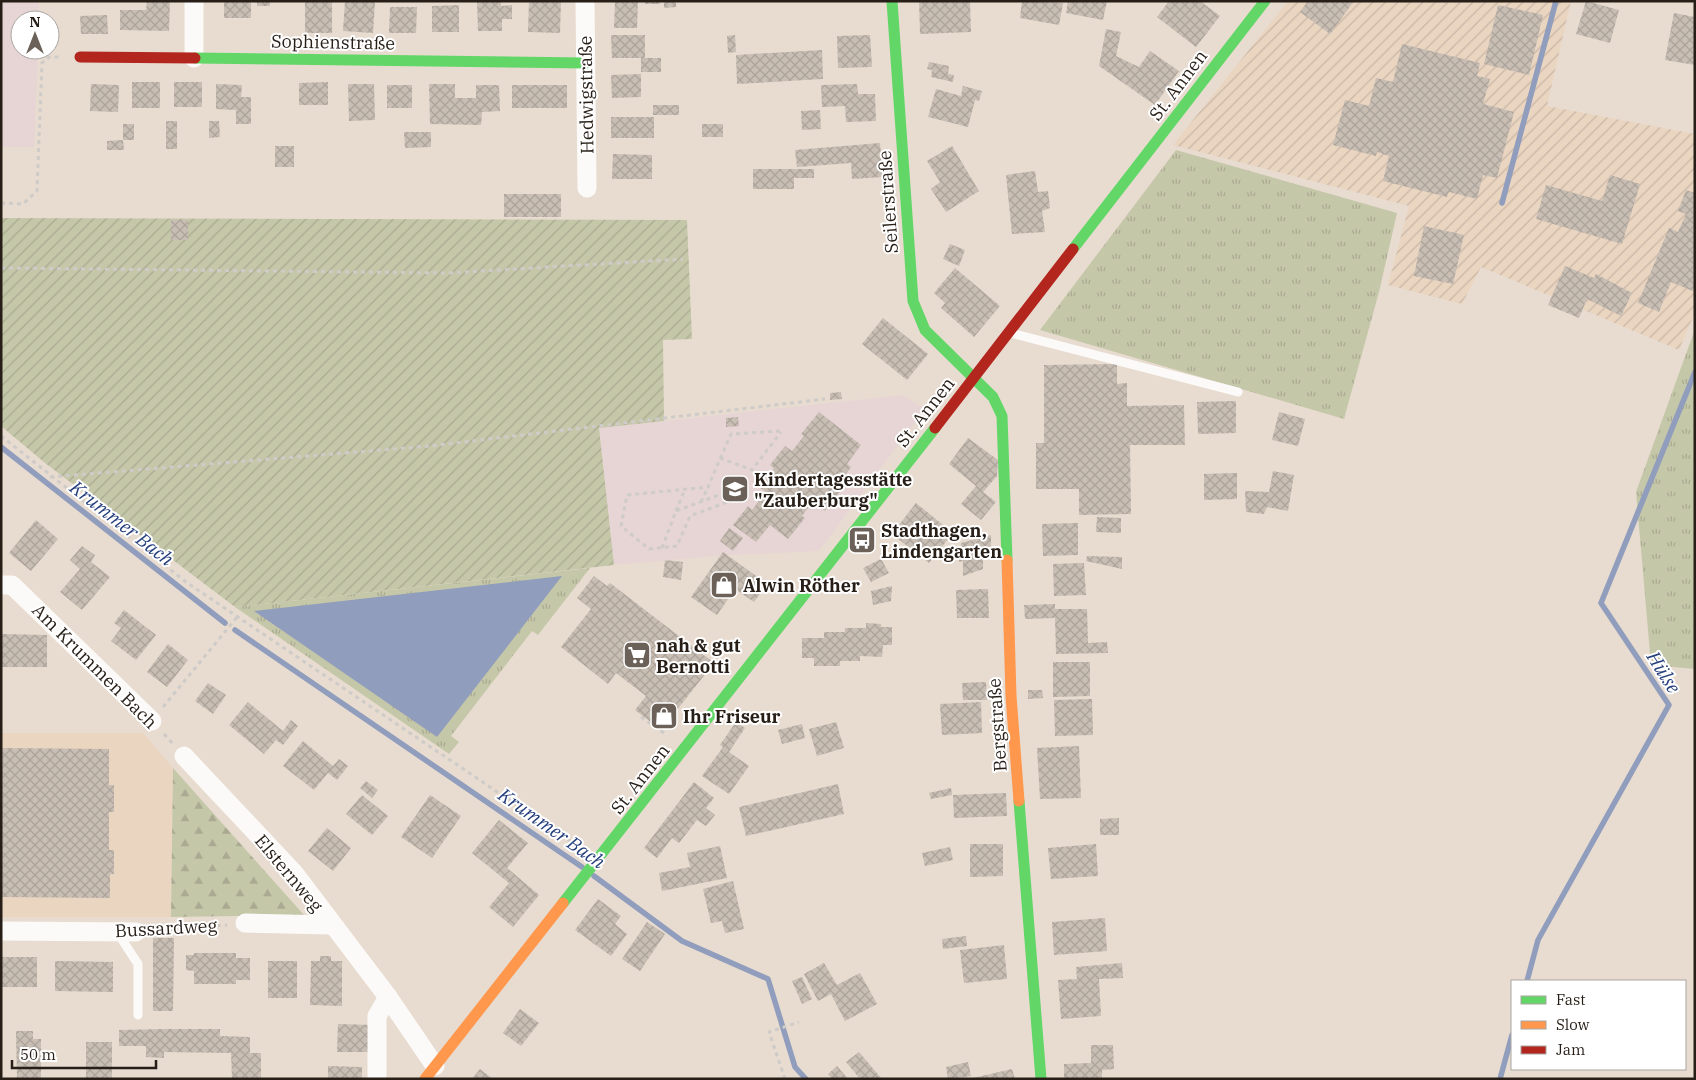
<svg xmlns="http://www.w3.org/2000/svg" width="1696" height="1080" viewBox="0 0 1696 1080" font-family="'IBM Plex Serif',serif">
	<defs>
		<pattern id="industrial-furrows" width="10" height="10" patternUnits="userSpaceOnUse" patternTransform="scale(1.25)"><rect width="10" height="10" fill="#ead5c1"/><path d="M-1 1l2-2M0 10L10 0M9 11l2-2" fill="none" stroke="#c9b6a5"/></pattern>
		<pattern id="grass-tufts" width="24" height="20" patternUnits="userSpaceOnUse" patternTransform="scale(1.25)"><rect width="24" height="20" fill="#c5c7a9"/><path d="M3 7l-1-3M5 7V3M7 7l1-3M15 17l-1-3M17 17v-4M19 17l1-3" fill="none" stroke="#a9aa91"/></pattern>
		<pattern id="forest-firs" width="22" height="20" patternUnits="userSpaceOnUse" patternTransform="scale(1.25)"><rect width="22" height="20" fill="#c5c7a9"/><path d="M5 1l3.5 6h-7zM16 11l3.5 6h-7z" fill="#a9aa91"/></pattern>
		<pattern id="garden-furrows" width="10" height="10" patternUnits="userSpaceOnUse" patternTransform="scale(1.25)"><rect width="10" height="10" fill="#c5c7a9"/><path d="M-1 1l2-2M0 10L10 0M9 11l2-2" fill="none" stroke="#a9aa91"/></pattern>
		<pattern id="building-cross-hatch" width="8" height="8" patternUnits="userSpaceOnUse" patternTransform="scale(1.25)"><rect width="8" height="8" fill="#c8beb4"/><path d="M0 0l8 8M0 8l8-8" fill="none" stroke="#aca39a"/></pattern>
	</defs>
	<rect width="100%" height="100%" fill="#e8dcd0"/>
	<polygon fill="#ead5c1" points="1,733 143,733 173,768 171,917 1,917"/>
	<polygon fill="url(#industrial-furrows)" points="1288,1 1571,1 1547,106 1695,134 1695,312 1679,350 1481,267 1462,304 1388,285 1409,206 1173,145"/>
	<g fill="#e7d5d5">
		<polygon points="1,1 39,1 39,20 20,20 20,50 38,50 34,147 1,147"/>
		<polygon points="903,395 925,409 819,551 714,556 614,565 599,428"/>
	</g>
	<g fill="url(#grass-tufts)">
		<polygon points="1176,150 1397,213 1379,292 1344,419 1040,330"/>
		<polygon points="1695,329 1695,669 1651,665 1636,492"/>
		<polygon points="590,568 538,635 532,631 451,736 459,742 449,754 235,607"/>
	</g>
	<polygon fill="url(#forest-firs)" points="173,768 304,915 171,917"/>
	<polygon fill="url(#garden-furrows)" points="1,218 687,220 692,339 663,340 664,421 599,428 614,565 235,607 45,463 1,426"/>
	<polygon fill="#909dbc" points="562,576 437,737 254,611"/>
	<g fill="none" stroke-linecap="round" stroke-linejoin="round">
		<g stroke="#909dbc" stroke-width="5.5">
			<polyline points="1502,203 1556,1"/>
			<polyline points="1,447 225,623"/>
			<polyline points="235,630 582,867"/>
			<polyline points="594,876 682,941 768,979 795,1067 806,1079"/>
			<polyline points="1527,981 1538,940 1669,705 1601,603 1695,372"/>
			<polyline points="1500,1079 1512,1035"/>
		</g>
	</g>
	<g fill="url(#building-cross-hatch)">
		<polygon points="147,1 170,1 169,31 120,30 120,10 146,10"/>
		<rect x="224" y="1" width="27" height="17"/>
		<rect x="257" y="1" width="13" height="5"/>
		<rect x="305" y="1" width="27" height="32"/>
		<polygon points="345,1 375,2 373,33 343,31"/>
		<polygon points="477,1 501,1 501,6 512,5 512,19 502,19 502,31 478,31"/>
		<polygon points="529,1 561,1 560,33 528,32"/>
		<polygon points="615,1 638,1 637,28 614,28"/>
		<rect x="645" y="1" width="15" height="3"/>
		<polygon points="664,1 676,1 676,7 664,8"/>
		<polygon points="970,1 971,32 920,34 919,2"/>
		<polygon points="1022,1 1063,3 1059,25 1020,18"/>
		<polygon points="1068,1 1107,1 1103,20 1066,13"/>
		<polygon points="1169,1 1200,1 1220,16 1196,47 1157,17"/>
		<polygon points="1308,1 1354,1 1330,34 1300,12"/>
		<polygon points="1586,1 1619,10 1610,43 1576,34"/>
		<polygon points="459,5 459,32 432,32 432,6"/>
		<polygon points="1498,5 1543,15 1529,75 1484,64"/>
		<polygon points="390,7 417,7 416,33 389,33"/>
		<polygon points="1674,13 1695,17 1695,65 1665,60"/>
		<polygon points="107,15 108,34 81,34 80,16"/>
		<polygon points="1106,29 1121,32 1116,56 1139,67 1150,51 1179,71 1155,105 1099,66"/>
		<polygon points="611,35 645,35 645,58 661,58 661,72 641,72 641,58 612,58"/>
		<polygon points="735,35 736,52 728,53 727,36"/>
		<polygon points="870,35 872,67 838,68 837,36"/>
		<polygon points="1402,44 1480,63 1477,76 1490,79 1483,104 1514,112 1497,178 1483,175 1477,199 1449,192 1447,197 1383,181 1389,156 1377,152 1376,156 1333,145 1345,100 1369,106 1376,78 1393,82"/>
		<polygon points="822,50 823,79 737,84 736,55"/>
		<polygon points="929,62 949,66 948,74 954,75 953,82 931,77 932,70 927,69"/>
		<polygon points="641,74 641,97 612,98 611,75"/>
		<rect x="132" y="82" width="28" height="26"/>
		<rect x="174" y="82" width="28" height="25"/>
		<polygon points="328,82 328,105 299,105 299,83"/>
		<polygon points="91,84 119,85 118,112 90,111"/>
		<polygon points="216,84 242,85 241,97 251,97 251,124 236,124 236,110 216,109"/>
		<polygon points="348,84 374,84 375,120 349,121"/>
		<polygon points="429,84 455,84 455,98 476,98 476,85 499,85 500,111 482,112 481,125 430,124"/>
		<polygon points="857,84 858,94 875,94 876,121 846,122 845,106 822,107 821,85"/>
		<rect x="387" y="85" width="25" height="23"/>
		<rect x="512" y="85" width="55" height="23"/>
		<polygon points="963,86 982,91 979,101 975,100 968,127 928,117 936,89 961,96"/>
		<rect x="653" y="105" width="26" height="10"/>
		<polygon points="820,110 821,129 802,130 801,111"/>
		<rect x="611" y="117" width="43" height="21"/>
		<rect x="166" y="121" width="11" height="28"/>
		<polygon points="209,121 219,121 220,137 209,138"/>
		<rect x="123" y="124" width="11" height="16"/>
		<rect x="702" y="124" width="21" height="13"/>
		<polygon points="404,132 431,132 431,147 405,148"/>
		<polygon points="123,140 124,150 107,150 107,141"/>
		<polygon points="880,143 883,177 852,179 851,163 797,167 795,150"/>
		<rect x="275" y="146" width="19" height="21"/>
		<polygon points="952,146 979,191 946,212 931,189 940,182 927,161"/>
		<polygon points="613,154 652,155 652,179 612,179"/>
		<polygon points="753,169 814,169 814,178 794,178 794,189 753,189"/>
		<polygon points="1035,171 1038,192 1048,191 1050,208 1042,211 1045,232 1012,234 1006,175"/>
		<polygon points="1610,175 1640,184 1622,244 1536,219 1546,185 1602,201"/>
		<polygon points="1686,190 1695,193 1695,292 1671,282 1659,312 1638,303 1669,228 1678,232 1686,214 1678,211"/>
		<rect x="504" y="194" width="57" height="23"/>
		<rect x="171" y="220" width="17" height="20"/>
		<polygon points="1424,226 1464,235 1453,284 1414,276"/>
		<polygon points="950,244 965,250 959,266 943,259"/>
		<polygon points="1565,266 1594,278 1596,274 1632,293 1621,316 1587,299 1579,318 1548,305"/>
		<polygon points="955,268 1000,306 974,337 941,308 945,303 934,293"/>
		<polygon points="883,318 928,354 907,380 862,344"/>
		<polygon points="1117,364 1117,384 1127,383 1127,406 1184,405 1185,445 1130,445 1131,514 1079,515 1079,489 1036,489 1036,443 1044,443 1044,365"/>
		<polygon points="841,392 842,399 830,400 830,393"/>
		<polygon points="1236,401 1236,433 1198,434 1197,402"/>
		<polygon points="819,412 861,445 847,464 851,467 838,485 842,489 825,511 813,501 802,516 805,518 788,539 770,525 756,542 733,525 748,506 752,510 766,492 759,487 774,468 770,465 785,446 792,451 804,436 801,434"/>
		<polygon points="1279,412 1305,419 1298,446 1272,440"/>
		<polygon points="738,417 739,426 726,427 726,418"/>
		<polygon points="968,438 998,460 997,476 983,492 996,502 981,520 961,504 976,486 949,464"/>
		<polygon points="1273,471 1294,475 1288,511 1267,507 1264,514 1246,512 1245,491 1269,492"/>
		<polygon points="1237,473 1237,499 1204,500 1204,474"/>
		<polygon points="916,503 953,533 929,563 892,534"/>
		<polygon points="1097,517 1121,518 1121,533 1096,532"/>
		<polygon points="36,520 58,539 31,571 9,553"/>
		<polygon points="1078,523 1078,555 1043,556 1042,524"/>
		<polygon points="729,528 743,538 733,551 720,541"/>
		<polygon points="991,535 991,553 983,555 983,569 963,576 963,561 959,562 961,543"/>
		<polygon points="82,546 95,555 91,562 110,577 82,610 60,592 80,569 70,560"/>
		<polygon points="723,552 767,584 754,602 735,589 717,615 691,597"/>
		<polygon points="1087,556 1122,557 1122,569 1086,561"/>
		<polygon points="881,559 889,573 871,582 863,568"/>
		<polygon points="665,560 683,562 681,580 663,577"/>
		<polygon points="1084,563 1086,595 1054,596 1053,564"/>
		<polygon points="594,576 607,586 610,583 714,663 661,730 635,710 646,696 616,673 608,684 561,647 591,609 577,598"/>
		<polygon points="892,586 891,601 873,605 871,591"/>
		<polygon points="988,589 989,618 957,618 956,590"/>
		<polygon points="1055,604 1055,609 1087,609 1088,643 1107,642 1108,653 1056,654 1055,618 1025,619 1024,605"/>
		<polygon points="124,610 156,635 136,660 111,641 121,628 114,623"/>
		<polygon points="866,623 881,624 881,627 892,627 892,645 883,645 882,657 860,656 860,661 840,661 840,666 814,666 814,658 802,658 802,638 824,638 824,632 845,632 845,628 866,628"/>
		<polygon points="1,634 47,635 47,667 1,667"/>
		<polygon points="168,644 188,660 167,687 147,672"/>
		<polygon points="1053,662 1090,662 1090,696 1053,697"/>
		<polygon points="986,682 987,700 963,700 962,683"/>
		<polygon points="208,683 226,695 213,714 195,701"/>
		<polygon points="1028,690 1042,690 1043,698 1028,699"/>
		<polygon points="1092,699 1093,735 1055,736 1054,700"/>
		<polygon points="248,702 283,731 291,720 298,726 283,745 276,740 264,754 229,725"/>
		<polygon points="981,702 982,733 942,735 940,704"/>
		<polygon points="736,722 745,728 729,752 749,766 729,794 702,776 723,747 720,745"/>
		<polygon points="836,722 844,748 817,756 809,729"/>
		<polygon points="802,724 805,738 782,744 778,730"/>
		<polygon points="303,741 333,766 339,759 348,766 337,780 328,773 314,790 283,766"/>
		<polygon points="1079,746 1081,798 1040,799 1037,748"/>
		<polygon points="1,748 109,749 109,785 114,785 114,812 109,812 109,850 114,850 114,874 110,874 110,898 1,897"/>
		<polygon points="366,781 378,790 372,798 360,788"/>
		<polygon points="694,782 714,798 706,808 715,815 706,826 697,820 679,843 672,838 657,858 644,848"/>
		<polygon points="838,784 844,814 746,836 739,807"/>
		<polygon points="951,788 952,795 931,799 929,793"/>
		<polygon points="1006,793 1007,816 954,818 953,795"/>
		<polygon points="362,795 388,816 372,835 346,814"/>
		<polygon points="430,795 461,816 432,858 401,837"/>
		<polygon points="1119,818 1119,835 1100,835 1100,819"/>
		<polygon points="499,820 528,843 507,868 539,895 513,927 489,907 509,883 472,853"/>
		<polygon points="327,828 351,848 333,871 308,851"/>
		<polygon points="970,844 1003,844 1003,876 970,877"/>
		<polygon points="1096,844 1098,876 1051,879 1048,848"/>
		<polygon points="720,846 727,878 662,891 659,873 690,867 687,853"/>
		<polygon points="950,847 953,860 925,866 922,853"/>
		<polygon points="733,881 744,929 725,933 722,921 711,923 703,889"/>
		<polygon points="598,899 621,916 615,924 627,934 611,956 575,930"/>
		<polygon points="1105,918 1107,951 1054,955 1052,922"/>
		<polygon points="647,922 665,934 640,971 622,959"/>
		<polygon points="966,936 967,946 943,949 942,939"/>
		<polygon points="153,938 174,938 173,1011 153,1011"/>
		<polygon points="1004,945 1007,979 964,983 960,950"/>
		<polygon points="194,953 236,953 236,958 250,958 250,980 236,980 236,984 194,984 194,971 186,970 186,955 194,955"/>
		<polygon points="320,956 331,956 331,961 342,961 342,1006 310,1005 311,961 320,961"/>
		<rect x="1" y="957" width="36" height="30"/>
		<polygon points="55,961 113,962 113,992 55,991"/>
		<rect x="268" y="961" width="29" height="37"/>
		<polygon points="824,963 837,985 860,973 877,1004 845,1021 831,994 818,1001 804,974"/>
		<polygon points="1122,963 1123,978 1099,979 1101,1016 1061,1019 1058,980 1077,979 1076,967"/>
		<polygon points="802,977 812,999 802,1004 792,981"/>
		<polygon points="520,1009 539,1023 521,1046 503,1033"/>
		<polygon points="338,1024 373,1025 372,1052 337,1052"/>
		<polygon points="164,1029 220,1029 220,1036 250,1037 250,1053 261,1053 261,1079 232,1079 231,1053 164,1052 164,1058 146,1057 146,1046 119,1046 119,1030"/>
		<polygon points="16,1031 33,1031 33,1039 41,1039 41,1079 17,1079"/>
		<rect x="86" y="1042" width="26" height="37"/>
		<polygon points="1091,1045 1113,1045 1114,1069 1102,1070 1102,1079 1064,1079 1064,1064 1091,1063"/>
		<polygon points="859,1052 882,1079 860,1079 846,1062"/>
		<polygon points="968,1062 971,1076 948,1079 946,1067"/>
		<polygon points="328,1066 362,1067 362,1079 328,1079"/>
		<polygon points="837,1066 848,1079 832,1079 828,1074"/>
		<polygon points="480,1069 493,1079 472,1079"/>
		<polygon points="1012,1069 1015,1079 973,1079 973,1078"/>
	</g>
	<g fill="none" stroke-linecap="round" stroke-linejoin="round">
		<g stroke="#cecbc8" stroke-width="3" stroke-dasharray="4 4" stroke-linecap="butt">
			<polyline points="1,203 23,204 37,191 42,63 49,57 59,57"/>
			<polyline points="1,268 449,273 683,259"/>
			<polyline points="1,436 186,582 579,847"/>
			<polyline points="720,458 752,470 781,432"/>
			<polyline points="50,477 430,446 825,399"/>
			<polyline points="701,502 708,487"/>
			<polyline points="676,511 685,489"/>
			<polyline points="662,548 676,511 743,486 747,487 746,495 690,516 677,546 649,549 621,526 627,495 708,487 731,434 782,431"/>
			<polyline points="163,707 238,616"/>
			<polyline points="641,717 667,735"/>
			<polyline points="164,734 173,744"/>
			<polyline points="153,931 227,925"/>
			<polyline points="785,1079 769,1032 799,1022"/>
		</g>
		<g stroke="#fcfaf8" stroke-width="9">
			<polyline points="1011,333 1238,392"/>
			<polyline points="117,932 138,964 138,1015"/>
		</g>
		<g stroke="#fcfaf8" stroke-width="19">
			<polyline points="585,1 587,188"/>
			<polyline points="194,58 194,1"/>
			<polyline points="1,585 12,585 152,721"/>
			<polyline points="184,756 294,873 388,997 435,1066"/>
			<polyline points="245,923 331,925"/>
			<polyline points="1,931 136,932"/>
			<polyline points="377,1079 377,1016 388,997"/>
		</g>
		<g stroke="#63d668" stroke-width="11">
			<polyline points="892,1 913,301 925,330 993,397 1002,416 1007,560"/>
			<polyline points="195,58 586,63"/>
			<polyline points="1073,249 1265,1"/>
			<polyline points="1019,801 1041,1079"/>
			<polyline points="563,903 935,428"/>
		</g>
		<g stroke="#ff974d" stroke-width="11">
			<polyline points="1007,560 1011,696 1019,801"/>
			<polyline points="425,1079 563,903"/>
		</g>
		<g stroke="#b3261e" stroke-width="11">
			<polyline points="80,57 195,58"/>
			<polyline points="935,428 1073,249"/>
		</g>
	</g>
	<defs>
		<g id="school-square" transform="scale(1.4375)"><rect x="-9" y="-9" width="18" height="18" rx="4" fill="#6b6158" stroke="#fff"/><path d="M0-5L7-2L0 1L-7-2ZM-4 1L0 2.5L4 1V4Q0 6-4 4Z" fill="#fff"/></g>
		<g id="bus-square" transform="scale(1.4375)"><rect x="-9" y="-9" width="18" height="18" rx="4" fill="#6b6158" stroke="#fff"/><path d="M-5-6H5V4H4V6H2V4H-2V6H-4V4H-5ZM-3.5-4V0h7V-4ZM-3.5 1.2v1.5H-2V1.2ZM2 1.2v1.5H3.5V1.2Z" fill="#fff"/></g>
		<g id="shop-square" transform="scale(1.4375)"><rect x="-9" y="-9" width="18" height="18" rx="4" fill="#6b6158" stroke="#fff"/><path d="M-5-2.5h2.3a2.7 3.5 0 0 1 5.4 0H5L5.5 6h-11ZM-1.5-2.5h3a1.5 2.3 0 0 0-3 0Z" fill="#fff"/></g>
		<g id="supermarket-square" transform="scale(1.4375)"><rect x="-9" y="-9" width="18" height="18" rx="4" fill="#6b6158" stroke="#fff"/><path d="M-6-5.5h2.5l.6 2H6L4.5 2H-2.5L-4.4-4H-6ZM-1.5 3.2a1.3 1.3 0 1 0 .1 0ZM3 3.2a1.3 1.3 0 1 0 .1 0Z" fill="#fff"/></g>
	</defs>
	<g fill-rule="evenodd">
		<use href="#school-square" x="735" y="489"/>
		<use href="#bus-square" x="862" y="540"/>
		<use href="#shop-square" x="724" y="585"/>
		<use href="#supermarket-square" x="637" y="655"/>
		<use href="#shop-square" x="664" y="716"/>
	</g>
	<g text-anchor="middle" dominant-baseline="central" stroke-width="4" stroke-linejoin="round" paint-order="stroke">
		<g font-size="18" fill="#271f17" stroke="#fff">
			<text transform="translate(333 42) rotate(1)">Sophienstraße</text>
			<text transform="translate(1178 85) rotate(-53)">St. Annen</text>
			<text transform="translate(586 95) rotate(-91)">Hedwigstraße</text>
			<text transform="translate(888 202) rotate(-94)">Seilerstraße</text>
			<text transform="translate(925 412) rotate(-52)">St. Annen</text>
			<text transform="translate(95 666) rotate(45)">Am Krummen Bach</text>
			<text transform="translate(997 725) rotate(-94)">Bergstraße</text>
			<text transform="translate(640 779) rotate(-52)">St. Annen</text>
			<text transform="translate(289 873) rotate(50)">Elsternweg</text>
			<text transform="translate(166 928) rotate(-3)">Bussardweg</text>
		</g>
		<g font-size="18" font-weight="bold" fill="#271f17" stroke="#fff" text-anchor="start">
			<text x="754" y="479">Kindertagesstätte<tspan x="754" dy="21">"Zauberburg"</tspan></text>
			<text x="881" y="530">Stadthagen,<tspan x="881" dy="21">Lindengarten</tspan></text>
			<text x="743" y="585">Alwin Röther</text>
			<text x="656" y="645">nah &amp; gut<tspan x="656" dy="21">Bernotti</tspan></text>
			<text x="683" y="716">Ihr Friseur</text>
		</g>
		<g font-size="19" font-style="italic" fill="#253f7d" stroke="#fff">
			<text transform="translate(122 523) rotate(38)">Krummer Bach</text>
			<text transform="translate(1664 672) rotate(58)">Hülse</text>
			<text transform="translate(552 828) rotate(35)">Krummer Bach</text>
		</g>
	</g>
	<rect width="1696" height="1080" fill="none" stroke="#271f17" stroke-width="5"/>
	<rect x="1511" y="980" width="175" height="90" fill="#ffffff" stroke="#a9a5a2"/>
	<rect x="1521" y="996" width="25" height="8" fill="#63d668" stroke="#a9a5a2"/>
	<text x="1556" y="1005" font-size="15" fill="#271f17">Fast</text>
	<rect x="1521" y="1021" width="25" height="8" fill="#ff974d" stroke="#a9a5a2"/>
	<text x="1556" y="1030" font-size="15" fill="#271f17">Slow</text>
	<rect x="1521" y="1046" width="25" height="8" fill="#b3261e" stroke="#a9a5a2"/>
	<text x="1556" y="1055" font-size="15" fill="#271f17">Jam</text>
	<g transform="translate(35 35)"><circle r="24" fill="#ffffff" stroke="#a9a5a2"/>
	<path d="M0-4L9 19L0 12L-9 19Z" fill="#6b6158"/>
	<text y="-8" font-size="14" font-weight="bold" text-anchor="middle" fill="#271f17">N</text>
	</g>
	<path d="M12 1060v8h144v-8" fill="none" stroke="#271f17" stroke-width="2.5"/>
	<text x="20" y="1060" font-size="15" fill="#271f17" stroke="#ffffff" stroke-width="4" paint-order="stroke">50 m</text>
</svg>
